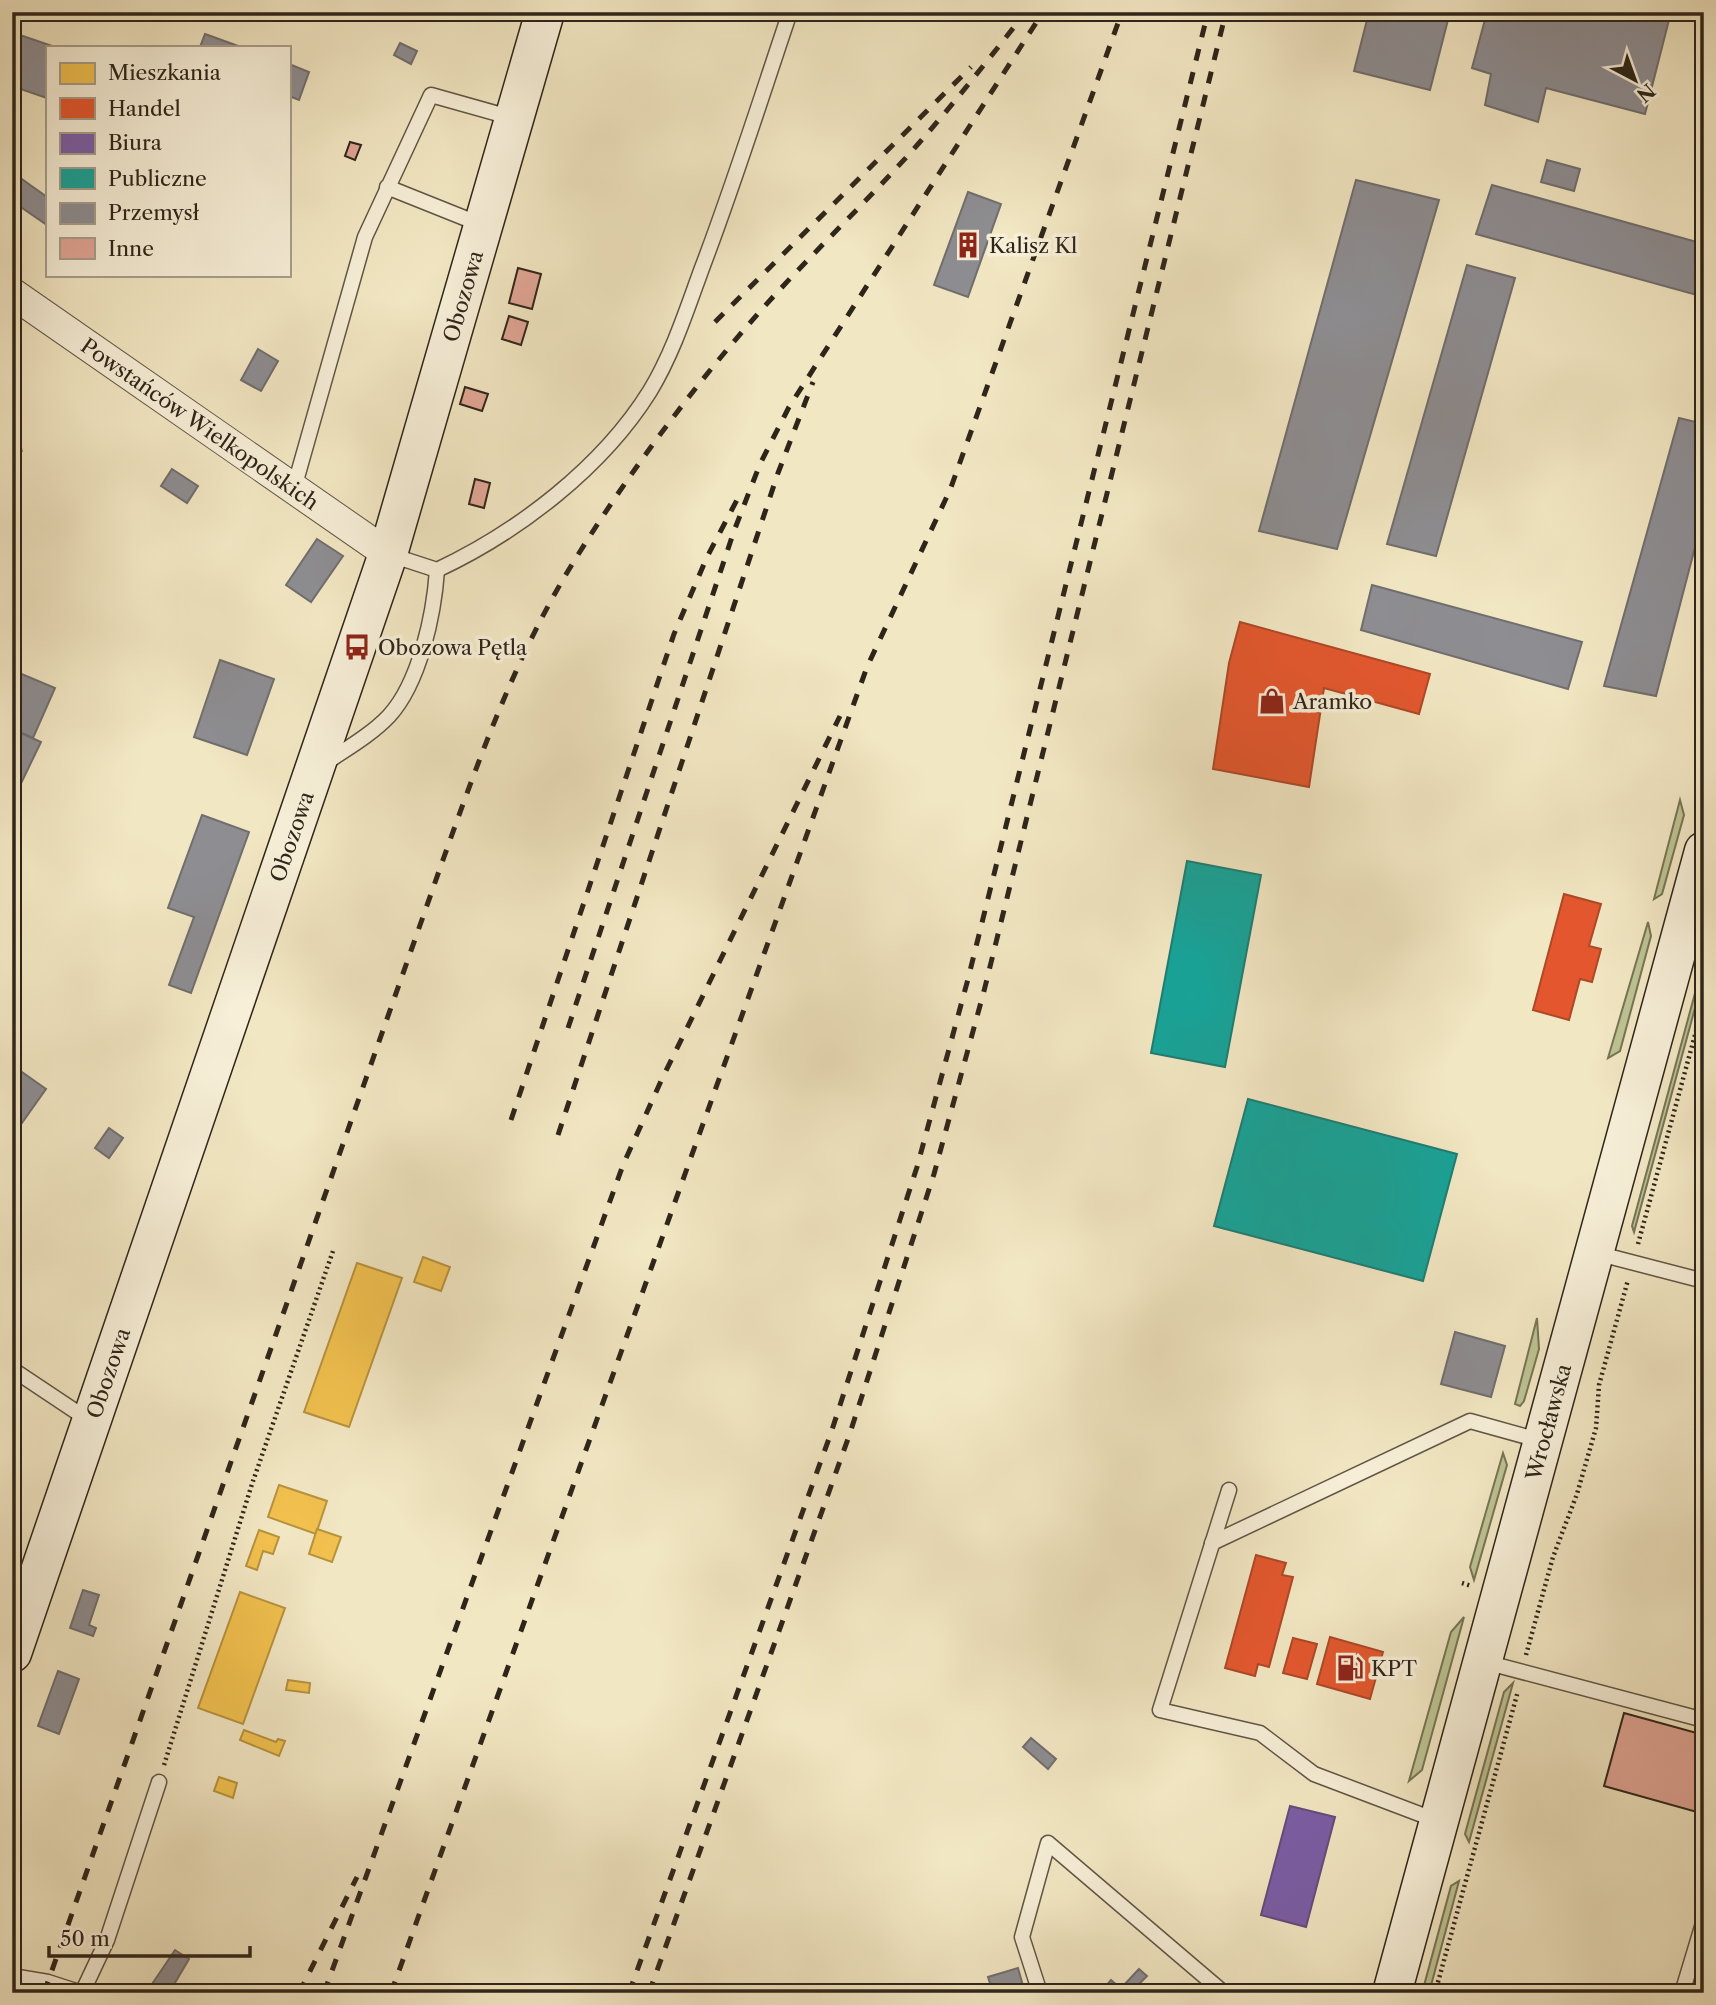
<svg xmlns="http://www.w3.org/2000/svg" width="1716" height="2005" viewBox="0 0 1716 2005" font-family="'Libre Caslon Text',serif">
	<rect width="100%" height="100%" fill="#f2e7c3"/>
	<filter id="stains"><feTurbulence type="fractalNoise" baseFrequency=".00286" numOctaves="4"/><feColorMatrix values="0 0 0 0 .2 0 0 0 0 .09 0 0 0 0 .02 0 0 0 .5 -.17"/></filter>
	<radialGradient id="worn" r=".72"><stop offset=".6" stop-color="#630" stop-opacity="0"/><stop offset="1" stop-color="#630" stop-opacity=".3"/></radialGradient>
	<g fill="#bdc492" stroke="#767456" stroke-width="2">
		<polygon points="1680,800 1684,815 1662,894 1654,899"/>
		<polygon points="1648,922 1651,936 1620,1051 1608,1058"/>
		<polygon points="1704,960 1704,975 1634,1232 1632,1226"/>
		<polygon points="1537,1318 1539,1349 1524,1401 1520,1406 1515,1404"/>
		<polygon points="1503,1453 1507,1465 1474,1580 1470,1567"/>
		<polygon points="1464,1617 1422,1770 1409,1781 1451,1632"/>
		<polygon points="1513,1683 1469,1842 1465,1834 1504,1692"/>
		<polygon points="1459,1881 1429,1993 1422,1993 1451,1886"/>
	</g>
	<g fill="#f2c14e" stroke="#b7923e" stroke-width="2">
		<polygon points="12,419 22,451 12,454"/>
		<polygon points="423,1257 450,1267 441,1291 414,1282"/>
		<polygon points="357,1263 402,1278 349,1427 304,1412"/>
		<polygon points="279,1485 327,1501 316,1534 268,1517"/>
		<polygon points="317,1529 341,1537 332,1562 309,1554"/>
		<polygon points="259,1530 279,1537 273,1554 263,1551 257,1570 246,1566"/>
		<polygon points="240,1592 285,1608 243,1724 198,1708"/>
		<polygon points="288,1680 310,1683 309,1693 286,1690"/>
		<polygon points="244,1730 276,1742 278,1739 285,1741 279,1756 240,1740"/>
		<polygon points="219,1777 237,1783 233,1798 214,1791"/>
	</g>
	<g fill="#e4572e" stroke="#ad4828" stroke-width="2">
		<polygon points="1240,622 1430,674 1419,714 1324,688 1309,787 1213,769 1229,663"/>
		<polygon points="1564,894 1601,904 1589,946 1601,949 1592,982 1580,979 1569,1020 1533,1010"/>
		<polygon points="1704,1396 1704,1431 1695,1429"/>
		<polygon points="1256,1555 1286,1563 1282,1575 1293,1577 1269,1667 1258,1664 1255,1676 1225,1668"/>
		<polygon points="1330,1637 1383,1652 1370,1699 1317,1684"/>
		<polygon points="1293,1638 1317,1644 1307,1679 1283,1673"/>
	</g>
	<polygon fill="#7b5ea7" stroke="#644d7d" stroke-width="2" points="1290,1806 1335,1817 1306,1927 1261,1915"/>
	<g fill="#17a398" stroke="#1e7d72" stroke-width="2">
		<polygon points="1187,861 1261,875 1225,1067 1151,1053"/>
		<polygon points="1248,1099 1457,1154 1423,1281 1214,1226"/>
	</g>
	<g fill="#8d8d92" stroke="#706e6e" stroke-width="2">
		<polygon points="1369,12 1450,12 1430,90 1354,71"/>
		<polygon points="1487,12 1671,12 1645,114 1546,88 1538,122 1485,105 1491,74 1472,68"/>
		<polygon points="14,33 55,47 47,47 47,98 12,86"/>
		<polygon points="205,34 241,47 200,47"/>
		<polygon points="400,43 417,51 411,64 394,55"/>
		<polygon points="289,64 309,72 299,100 289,96"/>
		<polygon points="1547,160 1580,169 1574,191 1541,182"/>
		<polygon points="12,172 47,197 47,225 12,201"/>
		<polygon points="1356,180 1439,200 1337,549 1259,531"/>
		<polygon points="1492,185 1704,244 1704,297 1476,234"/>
		<polygon points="968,192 1001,204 968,297 934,285"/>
		<polygon points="1467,265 1515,278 1436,556 1387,544"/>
		<polygon points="258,349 278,361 261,391 241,380"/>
		<polygon points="1679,418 1704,424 1704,513 1656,696 1604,686"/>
		<polygon points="172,469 198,486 187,503 161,486"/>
		<polygon points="317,539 343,556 311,602 286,585"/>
		<polygon points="1372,585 1582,642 1568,689 1361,630"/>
		<polygon points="220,660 274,679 247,755 194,737"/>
		<polygon points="12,670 55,688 33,738 12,729"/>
		<polygon points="12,729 41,742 12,802"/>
		<polygon points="202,815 249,832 191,993 169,985 194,917 168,908"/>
		<polygon points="12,1065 46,1089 17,1130 12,1127"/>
		<polygon points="109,1128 123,1138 109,1158 95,1148"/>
		<polygon points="1455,1332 1505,1346 1491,1397 1441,1384"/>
		<polygon points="83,1590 99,1595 89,1625 96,1628 93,1636 70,1628"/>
		<polygon points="58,1671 79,1679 59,1734 38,1726"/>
		<polygon points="1031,1738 1056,1759 1048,1769 1023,1747"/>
		<polygon points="175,1950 189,1959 169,1993 152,1993 148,1990"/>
		<polygon points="1018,1968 1025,1993 993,1993 988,1977"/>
		<polygon points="1139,1969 1147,1976 1130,1993 1123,1986"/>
		<polygon points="1111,1980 1126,1993 1100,1993"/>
	</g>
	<g fill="#e1a595" stroke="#2e251a" stroke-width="2">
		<polygon points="350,142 361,145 355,160 345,156"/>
		<polygon points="518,268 541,274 532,309 509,303"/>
		<polygon points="509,316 528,322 521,345 502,339"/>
		<polygon points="465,387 488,394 482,411 460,404"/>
		<polygon points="475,479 490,483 484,508 469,504"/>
		<polygon points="1624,1713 1704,1735 1704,1814 1604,1786"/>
	</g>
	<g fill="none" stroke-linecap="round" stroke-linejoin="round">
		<g stroke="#5f5644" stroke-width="17">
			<g id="lane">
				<polyline points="387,187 482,225"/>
				<polyline points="294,488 365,237 431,95 513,118"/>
				<path d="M388,554L437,570C518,532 602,468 650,391C673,353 687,309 702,268C734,184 761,98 790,12"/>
				<path d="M324,764C346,749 371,735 389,716C420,682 434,614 437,570"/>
				<polyline points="1596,1253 1704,1281"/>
				<polyline points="12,1369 90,1421"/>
				<polyline points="1229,1490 1160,1710 1260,1733 1314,1774 1438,1821"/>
				<polyline points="1212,1543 1470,1421 1542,1441"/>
				<polyline points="1485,1662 1704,1720"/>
				<polyline points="12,1976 48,1982 82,1993"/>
				<polyline points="82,1993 107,1940 159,1782"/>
				<polyline points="1040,1993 1022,1937 1048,1843 1224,1993"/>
				<polyline points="1682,1993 1704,1920"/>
			</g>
		</g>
		<g stroke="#5f5644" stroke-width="32">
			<g id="street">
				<path id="s1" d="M12,293L388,554"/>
			</g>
		</g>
		<g stroke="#2e251a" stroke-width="41">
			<g id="secondary">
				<path id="s2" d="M12,1653L388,554L545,12"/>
				<path id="s3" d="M1392,1993L1704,851"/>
			</g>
		</g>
		<g stroke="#2e251a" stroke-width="4.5" stroke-dasharray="2 3.5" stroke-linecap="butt">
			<polyline points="1638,1244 1704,1002"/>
			<polyline points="1462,1583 1471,1586"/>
			<polyline points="1526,1655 1553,1557 1577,1494 1596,1428 1599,1385 1628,1280"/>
			<polyline points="164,1765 252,1484 333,1251"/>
			<polyline points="1435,1993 1518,1691"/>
		</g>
		<use href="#lane" stroke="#f7efd8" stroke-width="14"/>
		<use href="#street" stroke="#f7efd8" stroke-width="30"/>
		<use href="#secondary" stroke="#f7efd8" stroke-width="38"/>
		<g stroke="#2e251a" stroke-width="5" stroke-dasharray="12 12" stroke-linecap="butt">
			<polyline points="715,322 971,67"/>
			<polyline points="568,1028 734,531 760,464 789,407 1043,12"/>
			<polyline points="511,1120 674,634 707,557 738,498"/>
			<polyline points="558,1135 778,473 813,382"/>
			<path d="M44,1993L444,857C479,759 514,661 568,571C624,479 691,389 763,308C813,252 869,200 919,143C956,101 991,56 1026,12"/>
			<polyline points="299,1993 357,1877"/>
			<polyline points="324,1993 623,1165 661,1081 840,716"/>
			<polyline points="391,1993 867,667 950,490 1122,12"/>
			<polyline points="629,1993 831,1433 917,1167 968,979 1208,12"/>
			<polyline points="649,1993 849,1436 934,1174 984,991 1226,12"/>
		</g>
	</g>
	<defs>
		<g id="building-bare" transform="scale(2.1)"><path d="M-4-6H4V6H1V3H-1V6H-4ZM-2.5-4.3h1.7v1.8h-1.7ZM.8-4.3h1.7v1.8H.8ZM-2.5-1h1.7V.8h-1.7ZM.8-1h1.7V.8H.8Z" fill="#8f2418" stroke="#f7efd8" stroke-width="2.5" paint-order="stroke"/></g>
		<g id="bus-bare" transform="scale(2.1)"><path d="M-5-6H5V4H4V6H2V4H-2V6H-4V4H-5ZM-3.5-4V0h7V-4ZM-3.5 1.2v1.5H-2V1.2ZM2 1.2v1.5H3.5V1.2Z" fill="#8f2418" stroke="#f7efd8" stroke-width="2.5" paint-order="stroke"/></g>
		<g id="shop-bare" transform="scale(2.1)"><path d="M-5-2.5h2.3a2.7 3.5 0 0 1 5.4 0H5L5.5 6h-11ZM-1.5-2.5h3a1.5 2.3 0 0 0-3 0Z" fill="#8f2418" stroke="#f7efd8" stroke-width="2.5" paint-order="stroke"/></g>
		<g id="fuel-bare" transform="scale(2.1)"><path d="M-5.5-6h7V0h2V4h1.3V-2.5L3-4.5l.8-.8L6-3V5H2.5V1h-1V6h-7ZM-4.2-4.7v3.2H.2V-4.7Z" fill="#8f2418" stroke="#f7efd8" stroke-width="2.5" paint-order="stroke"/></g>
	</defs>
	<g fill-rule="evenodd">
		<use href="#building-bare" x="968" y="245"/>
		<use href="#bus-bare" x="357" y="647"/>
		<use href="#shop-bare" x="1272" y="701"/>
		<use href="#fuel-bare" x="1350" y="1668"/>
	</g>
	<g text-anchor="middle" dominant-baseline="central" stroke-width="7" stroke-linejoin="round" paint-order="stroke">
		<g font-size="21" fill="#2e251a" stroke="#f7efd8" text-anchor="start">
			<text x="989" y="245">Kalisz Kl</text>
			<text x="378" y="647">Obozowa Pętla</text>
			<text x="1293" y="701">Aramko</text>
			<text x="1371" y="1668">KPT</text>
		</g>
		<g font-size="21" fill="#2e251a" stroke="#f7efd8">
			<text stroke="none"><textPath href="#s2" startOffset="1430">Obozowa</textPath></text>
			<text stroke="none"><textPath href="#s1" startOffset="229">Powstańców Wielkopolskich</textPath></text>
			<text stroke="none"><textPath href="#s2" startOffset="863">Obozowa</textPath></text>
			<text stroke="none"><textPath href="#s2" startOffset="296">Obozowa</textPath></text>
			<text stroke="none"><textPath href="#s3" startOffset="592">Wrocławska</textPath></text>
		</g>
	</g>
	<rect width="1716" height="2005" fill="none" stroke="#f2e7c3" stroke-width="42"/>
	<rect x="14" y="14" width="1688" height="1977" fill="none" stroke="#2e251a" stroke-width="3.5"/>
	<rect x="21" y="21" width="1674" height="1963" fill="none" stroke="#2e251a" stroke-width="2"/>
	<rect x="46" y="46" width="245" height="231" fill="#f7efd8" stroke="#a79e8c" stroke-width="2"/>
	<rect x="60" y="63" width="35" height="21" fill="#f2c14e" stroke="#a79e8c" stroke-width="2"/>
	<text x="108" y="80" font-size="21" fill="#2e251a">Mieszkania</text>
	<rect x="60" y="98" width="35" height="21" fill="#e4572e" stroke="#a79e8c" stroke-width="2"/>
	<text x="108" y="116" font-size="21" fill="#2e251a">Handel</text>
	<rect x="60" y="133" width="35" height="21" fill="#7b5ea7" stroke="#a79e8c" stroke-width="2"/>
	<text x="108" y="150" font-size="21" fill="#2e251a">Biura</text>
	<rect x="60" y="168" width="35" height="21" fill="#17a398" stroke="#a79e8c" stroke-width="2"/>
	<text x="108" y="186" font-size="21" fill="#2e251a">Publiczne</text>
	<rect x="60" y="203" width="35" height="21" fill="#8d8d92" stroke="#a79e8c" stroke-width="2"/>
	<text x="108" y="220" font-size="21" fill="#2e251a">Przemysł</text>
	<rect x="60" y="238" width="35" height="21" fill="#e1a595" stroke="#a79e8c" stroke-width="2"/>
	<text x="108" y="256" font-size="21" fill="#2e251a">Inne</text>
	<g transform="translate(1635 80) rotate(139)" stroke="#f7efd8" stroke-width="5" paint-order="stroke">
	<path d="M0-5L12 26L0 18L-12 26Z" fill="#2e251a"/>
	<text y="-10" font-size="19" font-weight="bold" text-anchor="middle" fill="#2e251a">N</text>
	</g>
	<path d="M49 1946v10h201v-10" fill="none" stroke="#2e251a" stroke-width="3.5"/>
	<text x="60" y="1946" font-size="21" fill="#2e251a" stroke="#f7efd8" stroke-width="5" paint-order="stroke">50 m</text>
	<rect width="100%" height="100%" filter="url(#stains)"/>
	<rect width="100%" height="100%" fill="url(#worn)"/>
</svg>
